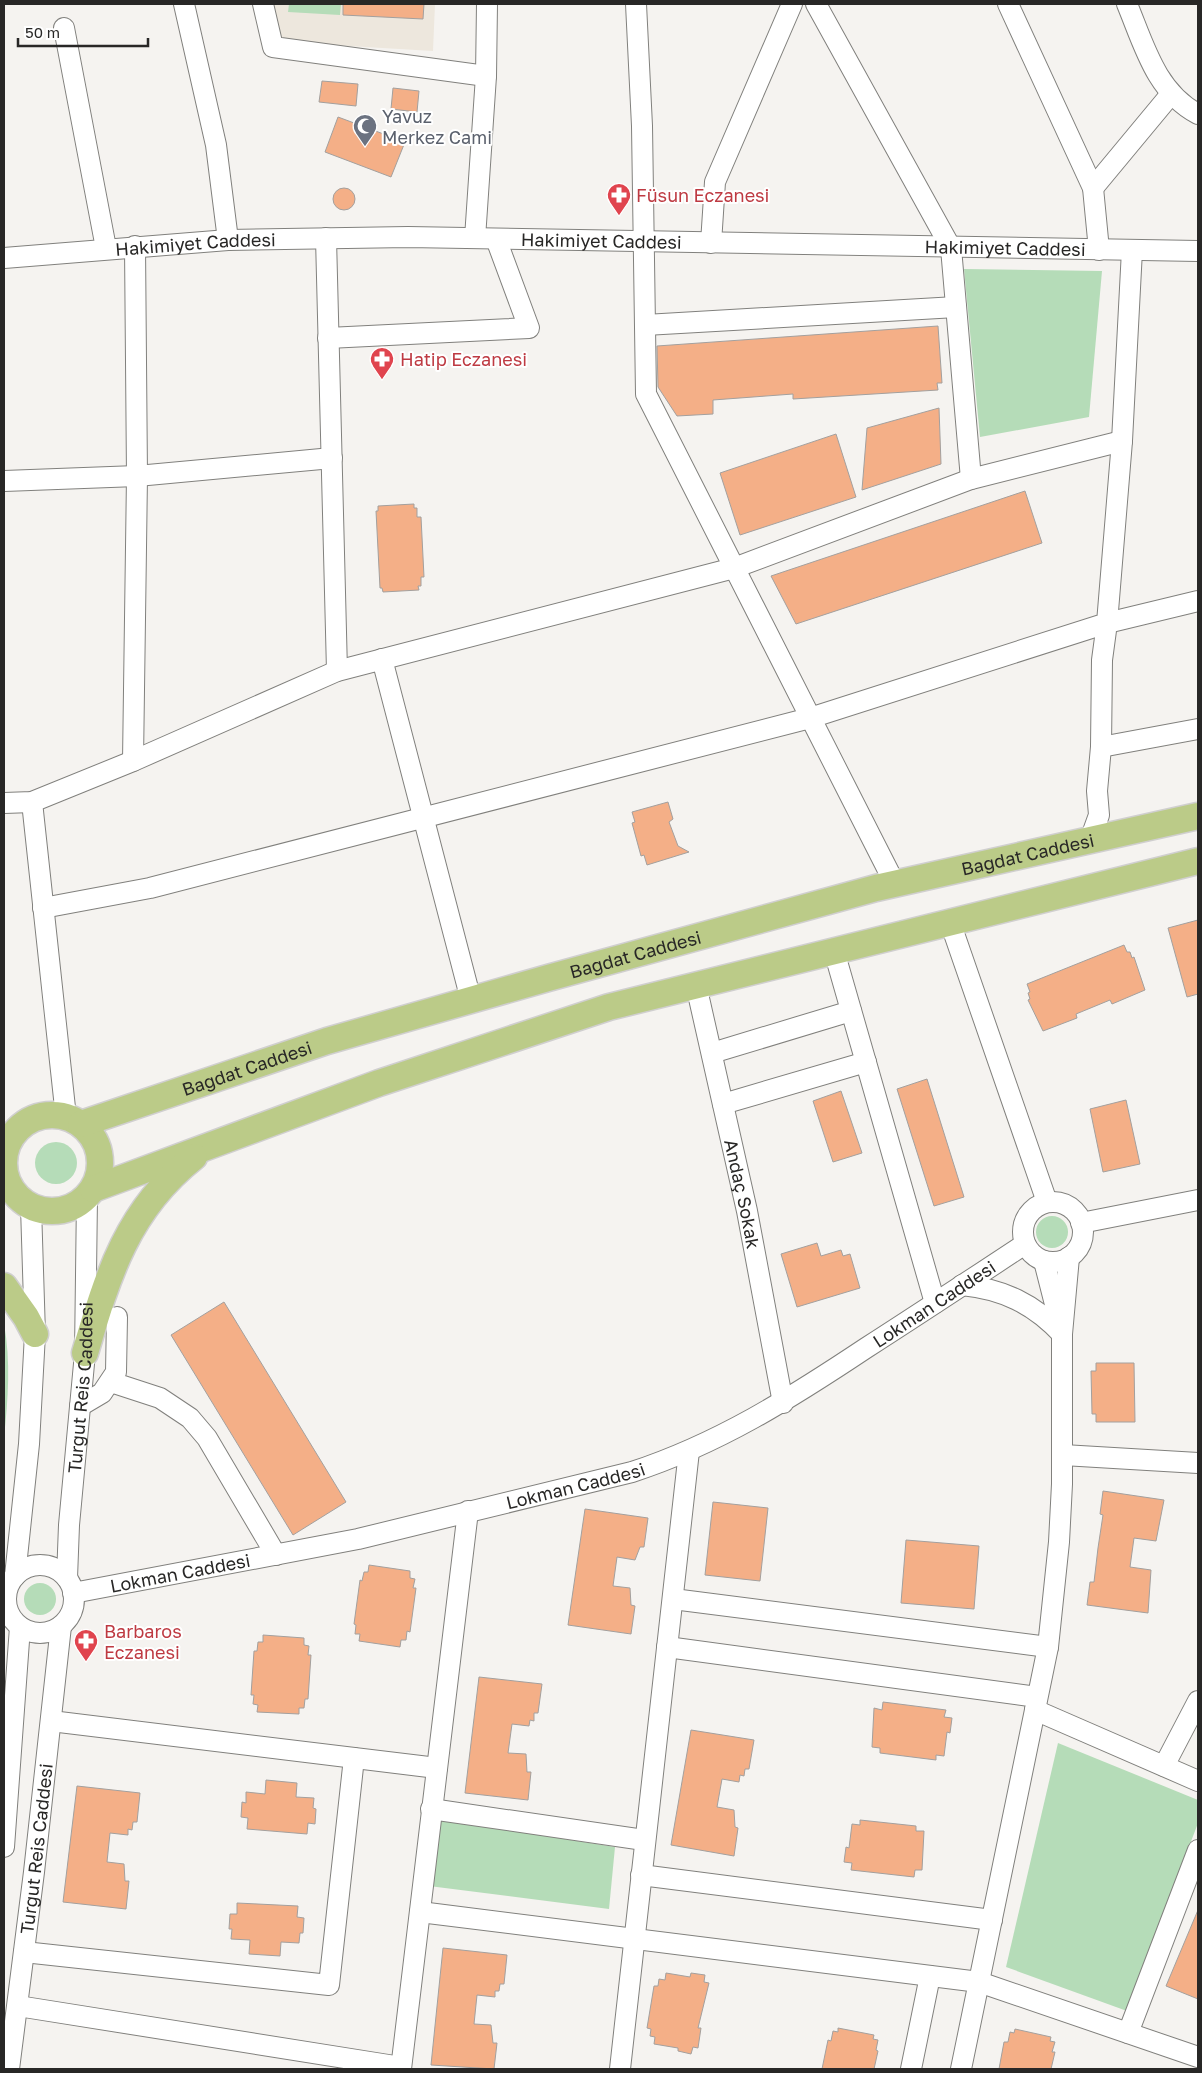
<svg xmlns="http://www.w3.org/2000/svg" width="1202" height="2073" viewBox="0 0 1202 2073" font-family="'Golos Text',sans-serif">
	<rect width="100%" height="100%" fill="#f5f3f0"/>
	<polygon fill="#ede7dd" points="272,4 435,4 433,51 281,42"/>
	<g fill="#b5dcb8">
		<polygon points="289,4 341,4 340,15 288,12"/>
		<polygon points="964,269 1102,271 1089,417 980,437"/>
		<circle cx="56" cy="1163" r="21"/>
		<circle cx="1052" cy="1232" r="16"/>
		<path d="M4,1324C11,1361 8,1400 4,1437Z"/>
		<circle cx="40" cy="1599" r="16"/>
		<polygon points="1058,1743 1198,1800 1198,1823 1127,2011 1006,1967"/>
		<polygon points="439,1819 615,1847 609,1909 429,1886"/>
	</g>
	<g fill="#f4af87" stroke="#a3a09e">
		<polygon points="343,4 424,4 423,19 343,15"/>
		<polygon points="322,81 358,84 356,106 319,102"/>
		<polygon points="393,88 419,91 417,112 391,109"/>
		<polygon points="338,117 405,142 391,177 325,152"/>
		<circle cx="344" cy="199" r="11"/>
		<polygon points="938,326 942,383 937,383 938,390 793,399 793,394 713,400 713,414 677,416 658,387 657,346"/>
		<polygon points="939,408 941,464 862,490 867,428"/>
		<polygon points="836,434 856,497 740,535 720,473"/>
		<polygon points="1025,491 1042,543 796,624 771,576"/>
		<polygon points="414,504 414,508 417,508 417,517 421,517 424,577 421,577 421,586 418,586 419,590 383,592 382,588 380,588 376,511 378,511 378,506"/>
		<polygon points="668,802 673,819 669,822 678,846 689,852 647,865 644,855 641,856 632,823 635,822 632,812"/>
		<polygon points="1198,920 1198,994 1187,997 1168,928"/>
		<polygon points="1124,945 1127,952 1130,952 1132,958 1134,957 1145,990 1112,1004 1110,1000 1076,1014 1077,1018 1043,1031 1028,1000 1030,999 1028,993 1030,992 1027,984"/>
		<polygon points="927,1079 964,1197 934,1206 897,1089"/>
		<polygon points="841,1091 862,1153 833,1162 813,1101"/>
		<polygon points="1126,1100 1140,1164 1103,1172 1090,1109"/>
		<polygon points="817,1243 821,1256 841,1250 843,1256 850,1254 860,1288 797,1307 781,1254"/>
		<polygon points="224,1302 346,1502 293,1535 171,1335"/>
		<polygon points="1096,1363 1134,1363 1135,1422 1096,1422 1096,1414 1092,1414 1091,1371 1096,1371"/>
		<polygon points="1103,1491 1164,1500 1156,1541 1134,1538 1130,1567 1151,1570 1148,1613 1087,1605 1090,1582 1094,1582 1098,1548 1103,1515 1100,1514"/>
		<polygon points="713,1502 768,1508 760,1581 705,1575"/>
		<polygon points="585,1509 648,1518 644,1547 640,1547 635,1560 617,1557 613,1586 630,1588 631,1605 635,1606 631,1634 568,1625"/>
		<polygon points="906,1540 979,1546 974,1609 901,1603"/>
		<polygon points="369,1565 410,1571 410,1578 415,1579 413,1588 416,1588 410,1632 407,1631 406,1640 401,1640 400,1647 359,1641 360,1634 355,1634 356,1625 354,1624 360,1580 362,1581 364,1572 368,1572"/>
		<polygon points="263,1635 304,1638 304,1645 309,1646 308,1655 311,1655 308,1699 305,1699 304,1708 299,1708 299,1714 257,1712 258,1705 253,1704 254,1695 251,1695 254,1651 257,1651 258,1642 263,1642"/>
		<polygon points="479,1677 542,1684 538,1713 534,1713 534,1721 530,1720 529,1726 512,1724 508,1753 526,1754 527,1772 531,1772 528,1800 465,1793"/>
		<polygon points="883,1702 946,1710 944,1717 952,1718 950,1733 947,1732 944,1756 936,1755 936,1760 880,1753 880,1748 872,1747 874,1708 882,1710"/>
		<polygon points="691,1730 754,1740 749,1769 745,1769 744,1776 740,1775 739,1782 722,1779 717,1807 734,1810 735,1827 738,1828 734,1856 671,1845"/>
		<polygon points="266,1780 297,1783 296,1797 314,1798 313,1808 316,1809 315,1824 308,1823 307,1834 247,1829 248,1818 241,1817 242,1802 246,1803 246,1792 265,1794"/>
		<polygon points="77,1786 140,1793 137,1822 133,1822 132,1830 128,1829 128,1835 110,1833 107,1862 124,1864 125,1881 129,1881 126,1909 63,1902"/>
		<polygon points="860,1820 916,1826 916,1831 924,1831 922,1870 915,1870 914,1877 851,1870 852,1863 844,1862 846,1847 849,1848 852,1824 860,1825"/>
		<polygon points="237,1903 298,1906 297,1917 304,1918 303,1933 300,1933 299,1943 281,1942 280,1956 249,1954 250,1940 231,1939 232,1929 229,1929 230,1914 237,1914"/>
		<polygon points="1198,1910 1198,1999 1166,1986"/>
		<polygon points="443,1948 507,1955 504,1984 500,1984 499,1991 495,1991 495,1997 477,1995 474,2024 491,2025 493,2043 497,2043 494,2069 431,2065"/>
		<polygon points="666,1973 690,1977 691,1973 705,1975 704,1982 709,1983 698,2028 701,2028 698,2048 693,2047 691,2054 678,2051 678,2048 654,2044 655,2037 650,2036 651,2029 647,2028 654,1986 658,1986 659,1979 665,1980"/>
		<polygon points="838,2028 874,2035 873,2039 878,2040 876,2050 878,2051 874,2069 822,2069 828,2040 831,2041 833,2031 838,2032"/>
		<polygon points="1015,2029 1051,2037 1050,2041 1055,2042 1052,2052 1055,2052 1051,2069 999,2069 1004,2042 1008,2042 1010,2032 1014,2033"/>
	</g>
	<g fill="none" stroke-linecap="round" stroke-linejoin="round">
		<g stroke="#81807d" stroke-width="22">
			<g id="minor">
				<polyline points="184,4 216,145 228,240"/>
				<polyline points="263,4 273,47 486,76"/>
				<polyline points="636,4 642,126 646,394 895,884"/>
				<polyline points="816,4 951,248 971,479"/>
				<polyline points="1008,4 1093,188 1099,250"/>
				<path d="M1127,4C1144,45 1156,92 1198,114"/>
				<polyline points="64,28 106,248"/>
				<polyline points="1093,188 1171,94"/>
				<polyline points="326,238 337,671"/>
				<polyline points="475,238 486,76 487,4"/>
				<polyline points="711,243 715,182 792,4"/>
				<path id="s1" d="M4,258L228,240L408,237L1198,251"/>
				<polyline points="645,325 956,307"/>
				<polyline points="328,338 529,328 496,239"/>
				<polyline points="4,481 137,476 332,458"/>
				<polyline points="382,659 471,1000"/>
				<polyline points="1101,747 1198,729"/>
				<polyline points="133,761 137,476 135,246"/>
				<polyline points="32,802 66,1117"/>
				<polyline points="4,803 32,802 133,761 337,671 734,568 971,479 1122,441"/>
				<polyline points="1090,840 1099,815 1097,791 1101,747 1102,660 1107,623 1198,601"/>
				<polyline points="43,908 150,888 810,718 1107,623 1122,441 1132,250"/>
				<polyline points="950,922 1047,1202"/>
				<polyline points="834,951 935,1303"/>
				<path id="s2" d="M696,985L747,1211L783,1403"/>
				<polyline points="712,1053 851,1011"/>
				<polyline points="723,1104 866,1062"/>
				<circle cx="1053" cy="1232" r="30"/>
				<polyline points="1081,1223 1198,1200"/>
				<polyline points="1044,1261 1059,1320"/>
				<path d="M962,1285C1003,1289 1034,1304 1062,1334"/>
				<polyline points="111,1382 160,1398 190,1418 207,1438 276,1555"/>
				<polyline points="80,1406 102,1393 116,1372 117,1317"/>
				<polyline points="1063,1455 1198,1463"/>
				<circle cx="40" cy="1599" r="34"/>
				<polyline points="15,1576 29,1444 35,1334 31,1207"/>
				<path id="s3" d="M67,1578L69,1525L85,1353L87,1197"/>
				<path id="s4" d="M73,1593L358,1539L632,1472C718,1444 791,1398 866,1348C919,1314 972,1279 1025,1244"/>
				<polyline points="673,1599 1048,1647"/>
				<polyline points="667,1647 1037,1697"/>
				<polyline points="1035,1710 1198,1781"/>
				<polyline points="51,1721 437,1768"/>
				<polyline points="1164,1766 1198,1701"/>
				<polyline points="431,1809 644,1840"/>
				<polyline points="4,1847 20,1627"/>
				<polyline points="641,1875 992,1920"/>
				<polyline points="420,1912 979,1982 1198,2057"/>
				<polyline points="24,1952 329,1985 354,1758"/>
				<polyline points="18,2006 401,2067"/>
				<polyline points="1128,2033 1198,1850"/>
				<path id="s5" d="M9,2069L34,1872L61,1626"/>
				<polyline points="401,2069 468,1511"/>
				<polyline points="620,2069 689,1451"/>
				<polyline points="911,2069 930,1976"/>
				<polyline points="961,2069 1048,1647 1059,1542 1062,1484 1062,1334 1069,1257"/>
			</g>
		</g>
		<g stroke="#d0cfcf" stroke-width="29">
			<g id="major">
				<circle cx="52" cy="1163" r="48"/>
				<path id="s6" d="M81,1124L327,1041L548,978L876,888L1198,816"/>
				<polyline points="93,1189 379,1083 609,1007 1198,861"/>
				<polyline points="4,1286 26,1317 35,1334"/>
				<path d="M85,1353C108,1275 127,1210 194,1157"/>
			</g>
		</g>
		<use href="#minor" stroke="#fff" stroke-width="20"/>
		<use href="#major" stroke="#bbcb88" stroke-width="26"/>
	</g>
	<defs>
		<g id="mosque-pin" transform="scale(1.25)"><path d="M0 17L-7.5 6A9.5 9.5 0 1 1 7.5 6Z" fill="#6b7280" stroke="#fff"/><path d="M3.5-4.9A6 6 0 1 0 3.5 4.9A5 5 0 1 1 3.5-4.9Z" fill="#fff"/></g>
		<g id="pharmacy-pin" transform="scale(1.25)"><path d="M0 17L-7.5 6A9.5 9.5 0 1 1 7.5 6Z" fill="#e0444e" stroke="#fff"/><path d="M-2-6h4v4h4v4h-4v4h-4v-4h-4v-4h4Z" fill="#fff"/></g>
	</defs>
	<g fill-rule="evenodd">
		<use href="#mosque-pin" x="365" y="126"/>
		<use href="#pharmacy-pin" x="619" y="195"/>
		<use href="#pharmacy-pin" x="382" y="359"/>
		<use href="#pharmacy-pin" x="86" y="1641"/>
	</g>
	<g text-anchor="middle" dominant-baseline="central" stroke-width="4" stroke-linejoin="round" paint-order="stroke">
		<g font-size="18" fill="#5b616d" stroke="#fff" text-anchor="start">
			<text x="382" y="116">Yavuz<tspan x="382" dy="21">Merkez Cami</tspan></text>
		</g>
		<g font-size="18" fill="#be3a42" stroke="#fff" text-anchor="start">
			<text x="636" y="195">Füsun Eczanesi</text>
			<text x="400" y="359">Hatip Eczanesi</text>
			<text x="104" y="1631">Barbaros<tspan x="104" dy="21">Eczanesi</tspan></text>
		</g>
		<g font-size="18" fill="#282726" stroke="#fff">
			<text stroke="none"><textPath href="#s1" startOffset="598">Hakimiyet Caddesi</textPath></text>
			<text stroke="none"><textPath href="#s1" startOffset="192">Hakimiyet Caddesi</textPath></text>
			<text stroke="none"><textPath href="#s1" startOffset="1002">Hakimiyet Caddesi</textPath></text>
			<text stroke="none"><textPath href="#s6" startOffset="985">Bağdat Caddesi</textPath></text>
			<text stroke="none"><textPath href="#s6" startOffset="580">Bağdat Caddesi</textPath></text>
			<text stroke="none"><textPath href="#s6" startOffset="175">Bağdat Caddesi</textPath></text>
			<text stroke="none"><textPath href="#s2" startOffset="214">Andaç Sokak</textPath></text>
			<text stroke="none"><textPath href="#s4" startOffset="919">Lokman Caddesi</textPath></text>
			<text stroke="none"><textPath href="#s3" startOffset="191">Turgut Reis Caddesi</textPath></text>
			<text stroke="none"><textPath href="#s4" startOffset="514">Lokman Caddesi</textPath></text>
			<text stroke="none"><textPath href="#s4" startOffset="109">Lokman Caddesi</textPath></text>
			<text stroke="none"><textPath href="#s5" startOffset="222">Turgut Reis Caddesi</textPath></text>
		</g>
	</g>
	<rect width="1202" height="2073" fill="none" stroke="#282726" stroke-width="10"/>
	<path d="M18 38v8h130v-8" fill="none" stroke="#282726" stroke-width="2.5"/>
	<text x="25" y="38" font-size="15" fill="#282726" stroke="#ffffff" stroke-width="4" paint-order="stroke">50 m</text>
</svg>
